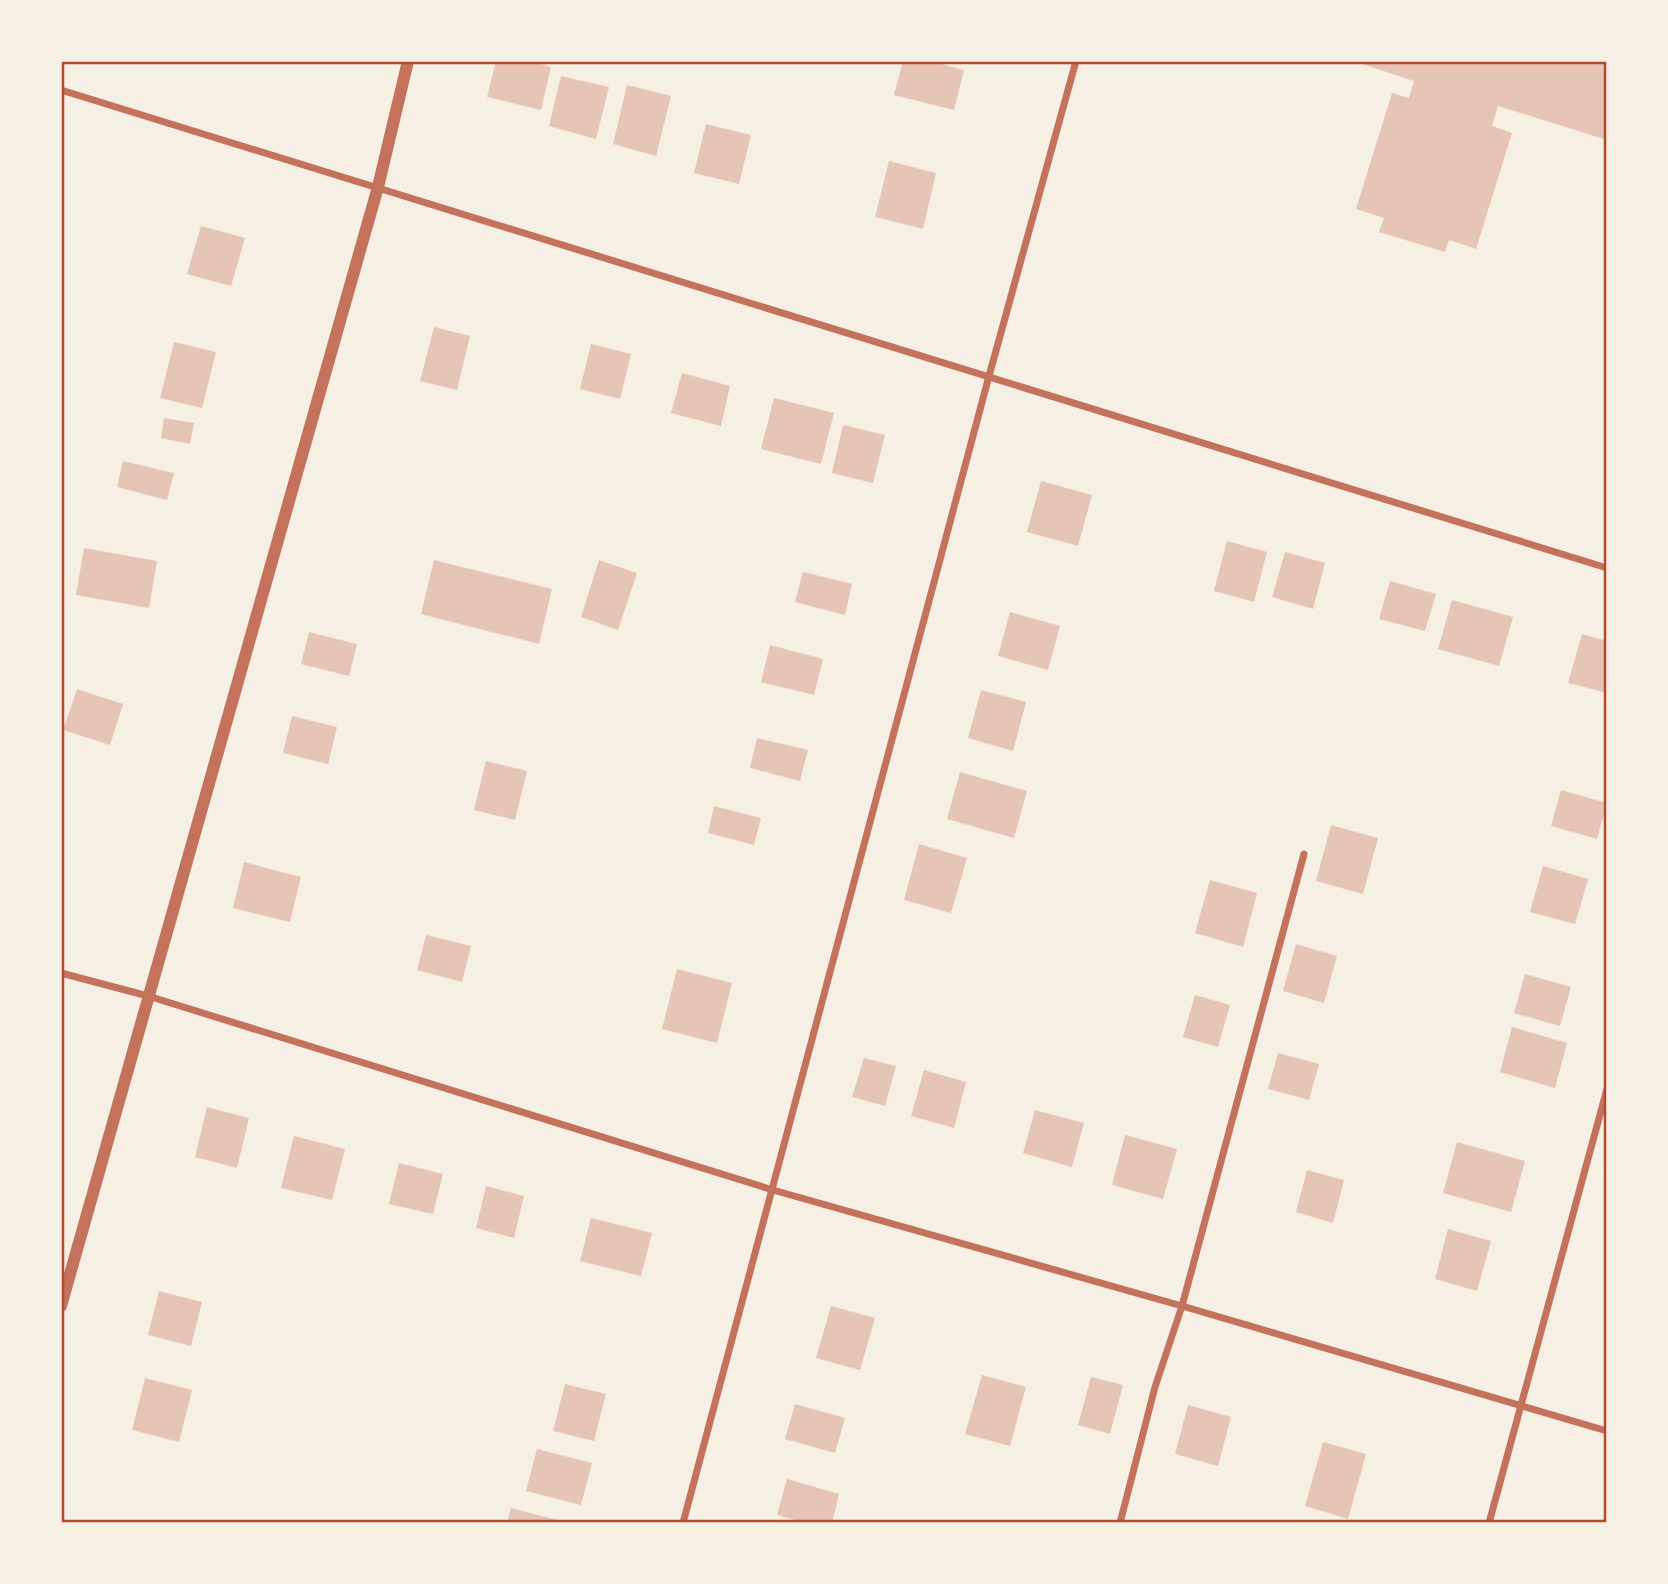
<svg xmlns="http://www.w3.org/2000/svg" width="1668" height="1584" viewBox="0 0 1668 1584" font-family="Mulish,sans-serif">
	<rect width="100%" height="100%" fill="#f6efe4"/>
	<g fill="#e6c5b7">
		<polygon points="496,61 527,61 551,67 541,110 487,97"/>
		<polygon points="903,61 930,61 964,70 954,110 894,95"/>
		<polygon points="1353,61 1607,61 1607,140 1498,106 1492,126 1512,133 1476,249 1449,240 1445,252 1379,232 1384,218 1356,209 1392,93 1409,98 1414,81"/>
		<polygon points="561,76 609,87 596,139 549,126"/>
		<polygon points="627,85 671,96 656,156 613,144"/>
		<polygon points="706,124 751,135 739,184 694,173"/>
		<polygon points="889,161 936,173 923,229 875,217"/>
		<polygon points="201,226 245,238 231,286 187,274"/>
		<polygon points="434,327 470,336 457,390 420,381"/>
		<polygon points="174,342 216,352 202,408 160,398"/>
		<polygon points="591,344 631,354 620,399 580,389"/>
		<polygon points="682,373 730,386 721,426 671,413"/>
		<polygon points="774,398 834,413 821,464 761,449"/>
		<polygon points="164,418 194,423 190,444 161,438"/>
		<polygon points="843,425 885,435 873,483 832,473"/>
		<polygon points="123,461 174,473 167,500 117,487"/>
		<polygon points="1041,481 1092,495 1078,546 1027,532"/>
		<polygon points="1227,541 1267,552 1254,602 1214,591"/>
		<polygon points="84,548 157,561 149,608 76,595"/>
		<polygon points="1285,552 1325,563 1313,609 1272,597"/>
		<polygon points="434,560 552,589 539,644 421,614"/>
		<polygon points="599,560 637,573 618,630 581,617"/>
		<polygon points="803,572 852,584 845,615 795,602"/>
		<polygon points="1390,581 1436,594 1425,631 1379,619"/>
		<polygon points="1452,600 1513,617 1499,666 1438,649"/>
		<polygon points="1010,612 1060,626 1048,670 998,656"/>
		<polygon points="309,632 357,644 349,676 301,664"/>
		<polygon points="1582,634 1607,641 1607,693 1568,683"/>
		<polygon points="770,645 823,659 814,695 761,682"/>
		<polygon points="77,689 123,704 110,745 63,730"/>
		<polygon points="981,690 1026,702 1013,751 968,738"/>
		<polygon points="292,716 337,727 328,764 283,753"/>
		<polygon points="757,738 808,750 800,781 750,768"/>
		<polygon points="486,761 527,771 515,820 474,810"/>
		<polygon points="960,772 1027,791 1014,838 947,819"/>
		<polygon points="1561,790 1607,803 1597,839 1551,826"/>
		<polygon points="714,806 761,818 754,845 708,833"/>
		<polygon points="1331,825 1378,838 1363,894 1316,881"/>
		<polygon points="919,844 967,858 951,913 904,900"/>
		<polygon points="244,862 301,877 290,922 233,908"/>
		<polygon points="1543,866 1588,879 1575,924 1530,912"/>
		<polygon points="1210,880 1257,893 1243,947 1195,933"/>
		<polygon points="426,935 471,946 462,982 417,970"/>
		<polygon points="1296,944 1337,956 1324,1003 1283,991"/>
		<polygon points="677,969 732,983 717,1043 662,1029"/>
		<polygon points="1525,974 1571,987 1560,1026 1514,1013"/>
		<polygon points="1195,995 1230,1005 1218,1047 1183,1037"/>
		<polygon points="1512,1027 1567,1043 1555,1088 1500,1072"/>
		<polygon points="1278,1053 1319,1064 1309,1100 1268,1089"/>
		<polygon points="864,1058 896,1066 885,1106 852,1097"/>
		<polygon points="924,1070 966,1082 954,1128 911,1116"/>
		<polygon points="207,1107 249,1118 237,1168 195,1157"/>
		<polygon points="1035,1110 1084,1123 1072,1167 1023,1153"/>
		<polygon points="1125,1135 1177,1149 1163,1199 1112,1185"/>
		<polygon points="294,1136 345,1149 332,1200 281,1188"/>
		<polygon points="1457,1142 1525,1161 1511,1212 1443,1193"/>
		<polygon points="399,1163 443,1174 433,1214 389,1204"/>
		<polygon points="1307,1170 1344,1180 1333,1223 1296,1212"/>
		<polygon points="486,1186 524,1196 514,1238 476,1228"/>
		<polygon points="591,1218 652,1233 641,1276 580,1261"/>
		<polygon points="1448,1229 1491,1241 1477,1291 1435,1279"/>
		<polygon points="159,1291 202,1302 191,1346 148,1335"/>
		<polygon points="831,1306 875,1318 860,1370 816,1358"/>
		<polygon points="982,1375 1026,1387 1010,1446 965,1434"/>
		<polygon points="1091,1377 1123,1385 1110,1434 1078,1425"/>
		<polygon points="145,1378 192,1390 179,1442 132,1430"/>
		<polygon points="565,1384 606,1394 594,1441 553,1431"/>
		<polygon points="795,1404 845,1418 835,1453 785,1439"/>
		<polygon points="1188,1405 1231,1417 1218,1466 1175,1454"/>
		<polygon points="1323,1442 1366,1454 1348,1519 1305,1506"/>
		<polygon points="537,1449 592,1463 581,1505 526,1491"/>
		<polygon points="787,1479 839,1494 832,1523 807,1523 777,1515"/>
		<polygon points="511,1508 565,1522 565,1523 507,1523"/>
	</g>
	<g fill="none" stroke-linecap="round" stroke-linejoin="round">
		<g stroke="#c5725c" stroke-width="7">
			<polyline points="61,90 1607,568"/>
			<polyline points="61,973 148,996 773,1190 1182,1306 1607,1431"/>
			<polyline points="683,1523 989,376 1076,61"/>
			<polyline points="1120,1523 1155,1387 1182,1306 1304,854"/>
			<polyline points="1489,1523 1607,1089"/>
		</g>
		<polyline stroke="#c5725c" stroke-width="12" points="61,1306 378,187 408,61"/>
	</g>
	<rect width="1668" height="1584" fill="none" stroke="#f6efe4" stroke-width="126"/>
	<rect x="63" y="63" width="1542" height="1458" fill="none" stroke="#b5482f" stroke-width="2.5"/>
</svg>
